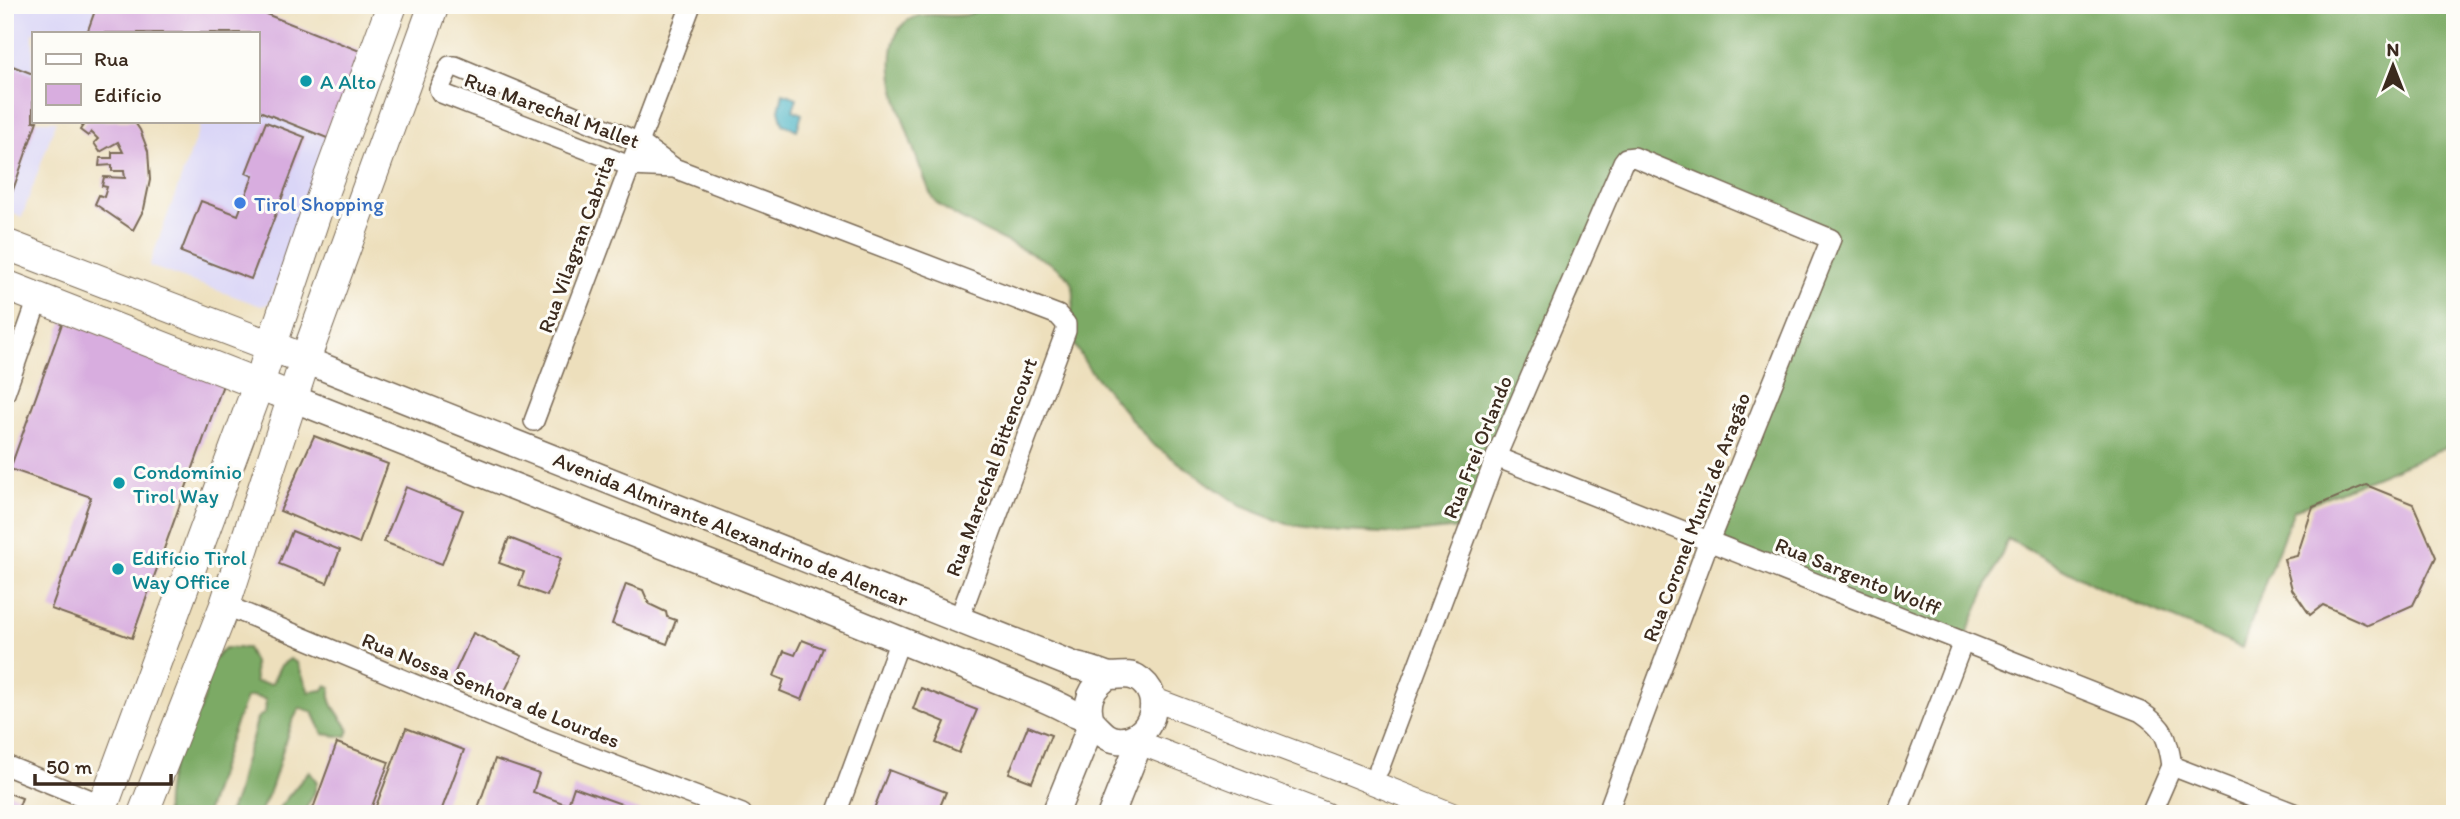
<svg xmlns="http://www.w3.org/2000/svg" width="2460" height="819" viewBox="0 0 2460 819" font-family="Itim,sans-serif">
	<rect width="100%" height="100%" fill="#fdfcf7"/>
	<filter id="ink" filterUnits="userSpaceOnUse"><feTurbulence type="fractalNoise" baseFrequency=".0143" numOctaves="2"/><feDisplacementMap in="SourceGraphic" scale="14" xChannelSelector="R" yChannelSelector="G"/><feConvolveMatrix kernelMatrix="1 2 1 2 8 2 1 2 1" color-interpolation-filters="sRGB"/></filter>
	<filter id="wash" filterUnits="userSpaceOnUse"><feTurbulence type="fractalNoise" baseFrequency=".00686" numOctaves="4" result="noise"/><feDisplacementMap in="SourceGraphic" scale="28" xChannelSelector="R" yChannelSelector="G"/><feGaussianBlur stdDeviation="1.57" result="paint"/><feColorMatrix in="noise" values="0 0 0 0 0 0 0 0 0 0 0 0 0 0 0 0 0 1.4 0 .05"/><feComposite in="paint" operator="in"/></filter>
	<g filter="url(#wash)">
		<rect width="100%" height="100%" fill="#eddfbc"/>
		<g fill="#dad6f7">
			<polygon points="5,5 97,5 87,33 33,33 33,121 56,121 22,217 5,211"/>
			<polygon points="257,110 332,140 271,299 268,304 261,306 149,266 202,121 257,121"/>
		</g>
		<g fill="#7baa65" stroke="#5b6a42" stroke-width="2">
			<path d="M981,5H2455V444L2294,510L2262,591L2242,648L2098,587L2008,539L1963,642L1709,541L1830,239L1634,157L1469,527L1401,534L1323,530L1287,524L1241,506L1152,444L1089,369L1066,331C1070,315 1081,291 1067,276C1054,262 1033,255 1017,247C1000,238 944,213 934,200C930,195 928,186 925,180C916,157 908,134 900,110C893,85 885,52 900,28C919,0 967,30 981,5Z"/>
			<path d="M225,648H247L254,662L255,682L272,684L280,666L290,659L297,663L309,692L323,690L326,685L331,687C325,703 342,716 349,730L346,737L323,734L313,712L300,708C285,730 282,758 273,783C270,793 264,804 259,814H227C238,800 238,784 243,766C248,749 254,736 257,718L265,713L266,700L253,696L246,698L231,736L207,811L205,814H166C163,780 180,745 191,713L200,711L205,694L208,665Z"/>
			<polygon points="309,771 317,782 314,794 303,814 278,814 279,808"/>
		</g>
		<polygon fill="#46b2c4" stroke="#406e71" stroke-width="2" points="783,93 797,98 793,110 802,114 797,130 783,124 779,110"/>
		<g id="blocks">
			<g fill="#d8addf">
				<polygon points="97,5 243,5 365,53 332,140 257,110 257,33 87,33"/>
				<polygon points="5,63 33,74 33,121 37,121 6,210"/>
				<polygon points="86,121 134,121 140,130 148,151 150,180 144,209 133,230 95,204 99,195 104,197 107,187 102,186 104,177 125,178 124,171 112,171 112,165 99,166 100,158 112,158 112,152 123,152 118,142 100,152 94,143 98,139 91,132 88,136 80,130"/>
				<polygon points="266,122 305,137 251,279 181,252 201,201 238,215 253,176 246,173"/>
				<polygon points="63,321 225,379 132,638 51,609 91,497 10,469"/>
				<polygon points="314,436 388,464 359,544 280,511"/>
				<polygon points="2366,485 2413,504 2436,557 2413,605 2368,625 2323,605 2310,615 2292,589 2284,559 2297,556 2313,507"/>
				<polygon points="406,487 463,510 442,564 384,542"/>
				<polygon points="292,531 340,550 327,583 279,564"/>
				<polygon points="509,538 561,558 547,596 519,586 524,572 499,563"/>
				<polygon points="626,584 643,590 649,604 666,612 667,617 676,620 667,644 612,624"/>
				<polygon points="473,633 522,656 502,697 454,674"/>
				<polygon points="802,640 823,648 802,700 780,691 784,680 774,676 784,651 795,655"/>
				<polygon points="921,688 977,710 959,753 936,743 945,722 913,709"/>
				<polygon points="1028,726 1051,735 1032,782 1009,773"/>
				<polygon points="406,728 464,750 440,814 373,814"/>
				<polygon points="337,743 389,762 369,814 311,814"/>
				<polygon points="495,759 539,774 533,792 568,805 574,787 649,814 476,814"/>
				<polygon points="889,770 946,792 937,814 872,814"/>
				<polygon points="6,792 22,798 16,814 5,814"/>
			</g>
		</g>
	</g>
	<g filter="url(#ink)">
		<use href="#blocks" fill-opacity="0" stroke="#796955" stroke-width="2"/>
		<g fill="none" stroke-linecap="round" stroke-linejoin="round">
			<g stroke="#796955" stroke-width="22">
				<g id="minor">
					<polyline points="674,168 630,166 441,93 439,89 450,66 455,66 638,142 674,168 1058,315 1066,324 1066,331 959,619"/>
					<polyline points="5,393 38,299"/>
					<polyline points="534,421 691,5"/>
					<path d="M1496,457L2141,712C2165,728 2168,738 2172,766"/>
					<polyline points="225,605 545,739 742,814"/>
					<polyline points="5,765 103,805"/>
					<polyline points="2172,766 2296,814"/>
					<polyline points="1379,769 1496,457 1623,162 1626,158 1634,157 1831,239 1709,541 1607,814"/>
					<polyline points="836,814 900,640"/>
					<polyline points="1904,814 1899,808 1963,642"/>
					<polyline points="2151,814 2172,766"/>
				</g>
			</g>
			<g stroke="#796955" stroke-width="25">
				<g id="tertiary">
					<polyline points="1153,699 1331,766 1451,814"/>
					<polyline points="1137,736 1148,746 1325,814"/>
				</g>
			</g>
			<g stroke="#796955" stroke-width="29">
				<g id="secondary">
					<path d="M292,398C464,467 637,535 809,603C868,627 927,651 986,675C1014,687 1046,697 1073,713C1079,716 1087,719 1092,723C1101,730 1104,738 1117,740C1152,743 1167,695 1137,678C1127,672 1116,678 1106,675C1096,671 1087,668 1076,666L305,360"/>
					<path d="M1055,814L1092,723C1084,703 1091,687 1109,676"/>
					<polyline points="1111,814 1136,751 1137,736"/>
				</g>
			</g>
			<g stroke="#796955" stroke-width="32">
				<g id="primary">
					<polyline points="5,244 289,353"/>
					<polyline points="5,285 276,391"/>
					<polyline points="100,814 259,383 317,210 392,5"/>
					<polyline points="143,814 225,605 305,360 434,5"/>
				</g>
			</g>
			<use href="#minor" stroke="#fff" stroke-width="19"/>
			<use href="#tertiary" stroke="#fff" stroke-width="23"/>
			<use href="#secondary" stroke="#fff" stroke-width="26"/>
			<use href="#primary" stroke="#fff" stroke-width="30"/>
		</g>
	</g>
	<g fill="#0f9aa8" stroke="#fdfcf7" stroke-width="2.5">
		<circle cx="306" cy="81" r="7"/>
		<circle cx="119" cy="483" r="7"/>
		<circle cx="118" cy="569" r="7"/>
	</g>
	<circle fill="#3f7fe0" stroke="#fdfcf7" stroke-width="2.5" cx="240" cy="203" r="7"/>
	<g text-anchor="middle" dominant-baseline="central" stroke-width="6" stroke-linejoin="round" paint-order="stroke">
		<g font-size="21" fill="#0d838f" stroke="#fdfcf7" text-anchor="start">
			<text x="320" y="81">A Alto</text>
			<text x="133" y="471">Condomínio<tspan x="133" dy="24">Tirol Way</tspan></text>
			<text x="132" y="557">Edifício Tirol<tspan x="132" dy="24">Way Office</tspan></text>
		</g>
		<g font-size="21" fill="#3b2a1e" stroke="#fdfcf7">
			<text transform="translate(552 110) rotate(20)">Rua Marechal Mallet</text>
			<text transform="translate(576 244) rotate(-70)">Rua Vilagran Cabrita</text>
			<text transform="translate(1477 447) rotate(-68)">Rua Frei Orlando</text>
			<text transform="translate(991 467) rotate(-70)">Rua Marechal Bittencourt</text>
			<text transform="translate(1696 517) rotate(-69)">Rua Coronel Muniz de Aragão</text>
			<text transform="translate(731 529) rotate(22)">Avenida Almirante Alexandrino de Alencar</text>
			<text transform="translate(1858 576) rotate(22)">Rua Sargento Wolff</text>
			<text transform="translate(491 690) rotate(22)">Rua Nossa Senhora de Lourdes</text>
		</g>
		<g font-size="21" fill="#366cbe" stroke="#fdfcf7" text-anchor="start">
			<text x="254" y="203">Tirol Shopping</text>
		</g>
	</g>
	<rect width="2460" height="819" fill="none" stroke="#fdfcf7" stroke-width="28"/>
	<rect x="32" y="32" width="228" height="91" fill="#fdfcf7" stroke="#afa8a0" stroke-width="2"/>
	<rect x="46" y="54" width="35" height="10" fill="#ffffff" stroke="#afa8a0" stroke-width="2"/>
	<text x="94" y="66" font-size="21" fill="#3b2a1e">Rua</text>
	<rect x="46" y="84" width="35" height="21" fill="#d8addf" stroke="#afa8a0" stroke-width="2"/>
	<text x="94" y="102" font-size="21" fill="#3b2a1e">Edifício</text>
	<g transform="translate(2393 66)" stroke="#fdfcf7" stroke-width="5" paint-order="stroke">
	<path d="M0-5L12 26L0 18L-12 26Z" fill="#3b2a1e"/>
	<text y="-10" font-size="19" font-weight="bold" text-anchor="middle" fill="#3b2a1e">N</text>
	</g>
	<path d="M35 774v10h136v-10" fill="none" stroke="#3b2a1e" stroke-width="3.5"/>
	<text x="46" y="774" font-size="21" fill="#3b2a1e" stroke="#fdfcf7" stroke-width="5" paint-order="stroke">50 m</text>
</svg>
